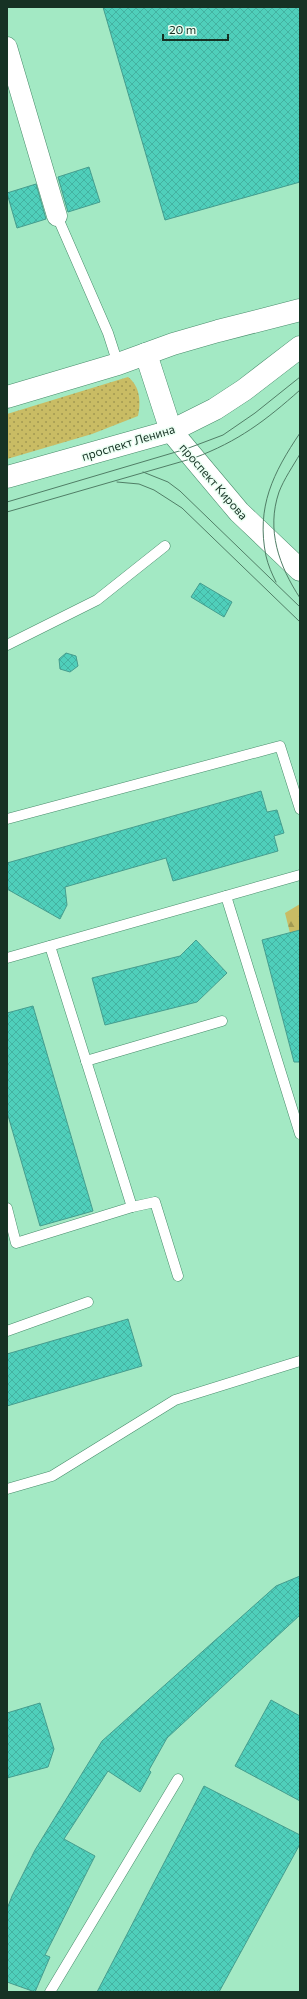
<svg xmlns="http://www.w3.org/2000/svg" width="307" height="1999" viewBox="0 0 307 1999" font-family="Commissioner,sans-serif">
	<defs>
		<pattern id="grass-dots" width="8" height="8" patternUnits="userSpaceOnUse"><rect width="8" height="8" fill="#c9bc64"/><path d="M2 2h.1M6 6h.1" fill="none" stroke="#a29952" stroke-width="1.8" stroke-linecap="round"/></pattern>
		<pattern id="forest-firs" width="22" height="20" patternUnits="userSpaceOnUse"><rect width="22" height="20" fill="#c9bc64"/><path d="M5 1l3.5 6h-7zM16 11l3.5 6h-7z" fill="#a29952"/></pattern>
		<pattern id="building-cross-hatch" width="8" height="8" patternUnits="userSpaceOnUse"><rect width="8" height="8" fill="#4fcfbb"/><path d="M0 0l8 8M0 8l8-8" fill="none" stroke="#44b2a1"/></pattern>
	</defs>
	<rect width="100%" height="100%" fill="#a3e9c4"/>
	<path fill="url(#grass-dots)" d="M128,377C140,386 141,402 138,416L92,434L7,459V414Z"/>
	<polygon fill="url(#forest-firs)" points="300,904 300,949 293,945 285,913"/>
	<g fill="url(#building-cross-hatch)" stroke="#459d8e">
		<polygon points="103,7 300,7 300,182 165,220"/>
		<polygon points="89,167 100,202 68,212 58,177"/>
		<polygon points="36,184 46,219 17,228 7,193"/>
		<polygon points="200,583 232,602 224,617 191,597"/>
		<polygon points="66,653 76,656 78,666 70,672 60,669 59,659"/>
		<polygon points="261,791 267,812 277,810 284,833 274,836 278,851 173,881 166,858 65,887 67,905 60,919 7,889 7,863"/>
		<polygon points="300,930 300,1062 294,1062 262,940"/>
		<polygon points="196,940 227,973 197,1002 105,1025 92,978 180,956"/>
		<polygon points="33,1006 93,1211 40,1226 7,1112 7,1013"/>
		<polygon points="128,1319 142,1366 7,1406 7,1354"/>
		<polygon points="300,1576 300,1615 167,1738 149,1770 151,1772 140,1792 108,1771 64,1839 95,1856 45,1955 50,1957 35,1992 7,1982 7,1909 12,1896 35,1850 102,1741 276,1586"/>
		<polygon points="271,1700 300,1716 300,1801 235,1766"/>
		<polygon points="40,1703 54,1749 48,1767 7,1778 7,1713"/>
		<polygon points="204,1786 300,1835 300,1844 219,1992 97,1992"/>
	</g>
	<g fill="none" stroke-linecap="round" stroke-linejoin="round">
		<g stroke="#488c6b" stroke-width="11">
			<g id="service">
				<polyline points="57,216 108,333 118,364"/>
				<polyline points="7,645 97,600 165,546"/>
				<polyline points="7,819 280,746 300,809"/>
				<polyline points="226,896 300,1134"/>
				<polyline points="7,958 300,875"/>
				<polyline points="86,1061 222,1021"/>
				<polyline points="132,1207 155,1202 178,1276"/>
				<polyline points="7,1208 16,1243 132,1207 50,946"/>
				<polyline points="7,1331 88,1302"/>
				<polyline points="7,1489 52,1476 175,1400 300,1361"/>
				<polyline points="50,1992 178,1779"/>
			</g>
		</g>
		<g stroke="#488c6b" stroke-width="21">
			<polyline id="minor" points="7,47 57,216"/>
		</g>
		<g stroke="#488c6b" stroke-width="23">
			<polyline id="tertiary" points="146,354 171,431 239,512 300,570"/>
		</g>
		<g stroke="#488c6b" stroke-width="23">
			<g id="primary">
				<polyline points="7,397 118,364 173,344 218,331 300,310"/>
				<polyline points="7,477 171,431 215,409 244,390 300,347"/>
			</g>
		</g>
		<use href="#service" stroke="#fff" stroke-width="10"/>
		<use href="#minor" stroke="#fff" stroke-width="20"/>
		<use href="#tertiary" stroke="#fff" stroke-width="22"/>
		<use href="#primary" stroke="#fff" stroke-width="22"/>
		<g stroke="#507e66" stroke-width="1">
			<path d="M300,454C293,466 284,479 279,492C266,530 279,566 300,598"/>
			<polyline points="143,472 168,482 180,491 300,607"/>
			<polyline points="117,482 139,484 154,490 182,508 300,622"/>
			<polyline points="7,502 186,449 223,435 255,413 300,377"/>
			<path d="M7,512L194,458C239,441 265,421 300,390"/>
			<path d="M276,582C272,574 268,565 266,556C256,507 273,473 300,433"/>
		</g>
	</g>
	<g text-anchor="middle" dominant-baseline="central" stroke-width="3" stroke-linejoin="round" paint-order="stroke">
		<g font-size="12" fill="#163224" stroke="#eafef2">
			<text transform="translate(128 442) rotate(-17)">проспект Ленина</text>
			<text transform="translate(214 481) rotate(49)">проспект Кирова</text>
		</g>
	</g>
	<rect width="307" height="1999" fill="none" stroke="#163224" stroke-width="16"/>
	<path d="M163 34v6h65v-6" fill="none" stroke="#163224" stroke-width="2"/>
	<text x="169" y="34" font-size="12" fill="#163224" stroke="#eafef2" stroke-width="3" paint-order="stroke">20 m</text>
</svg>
